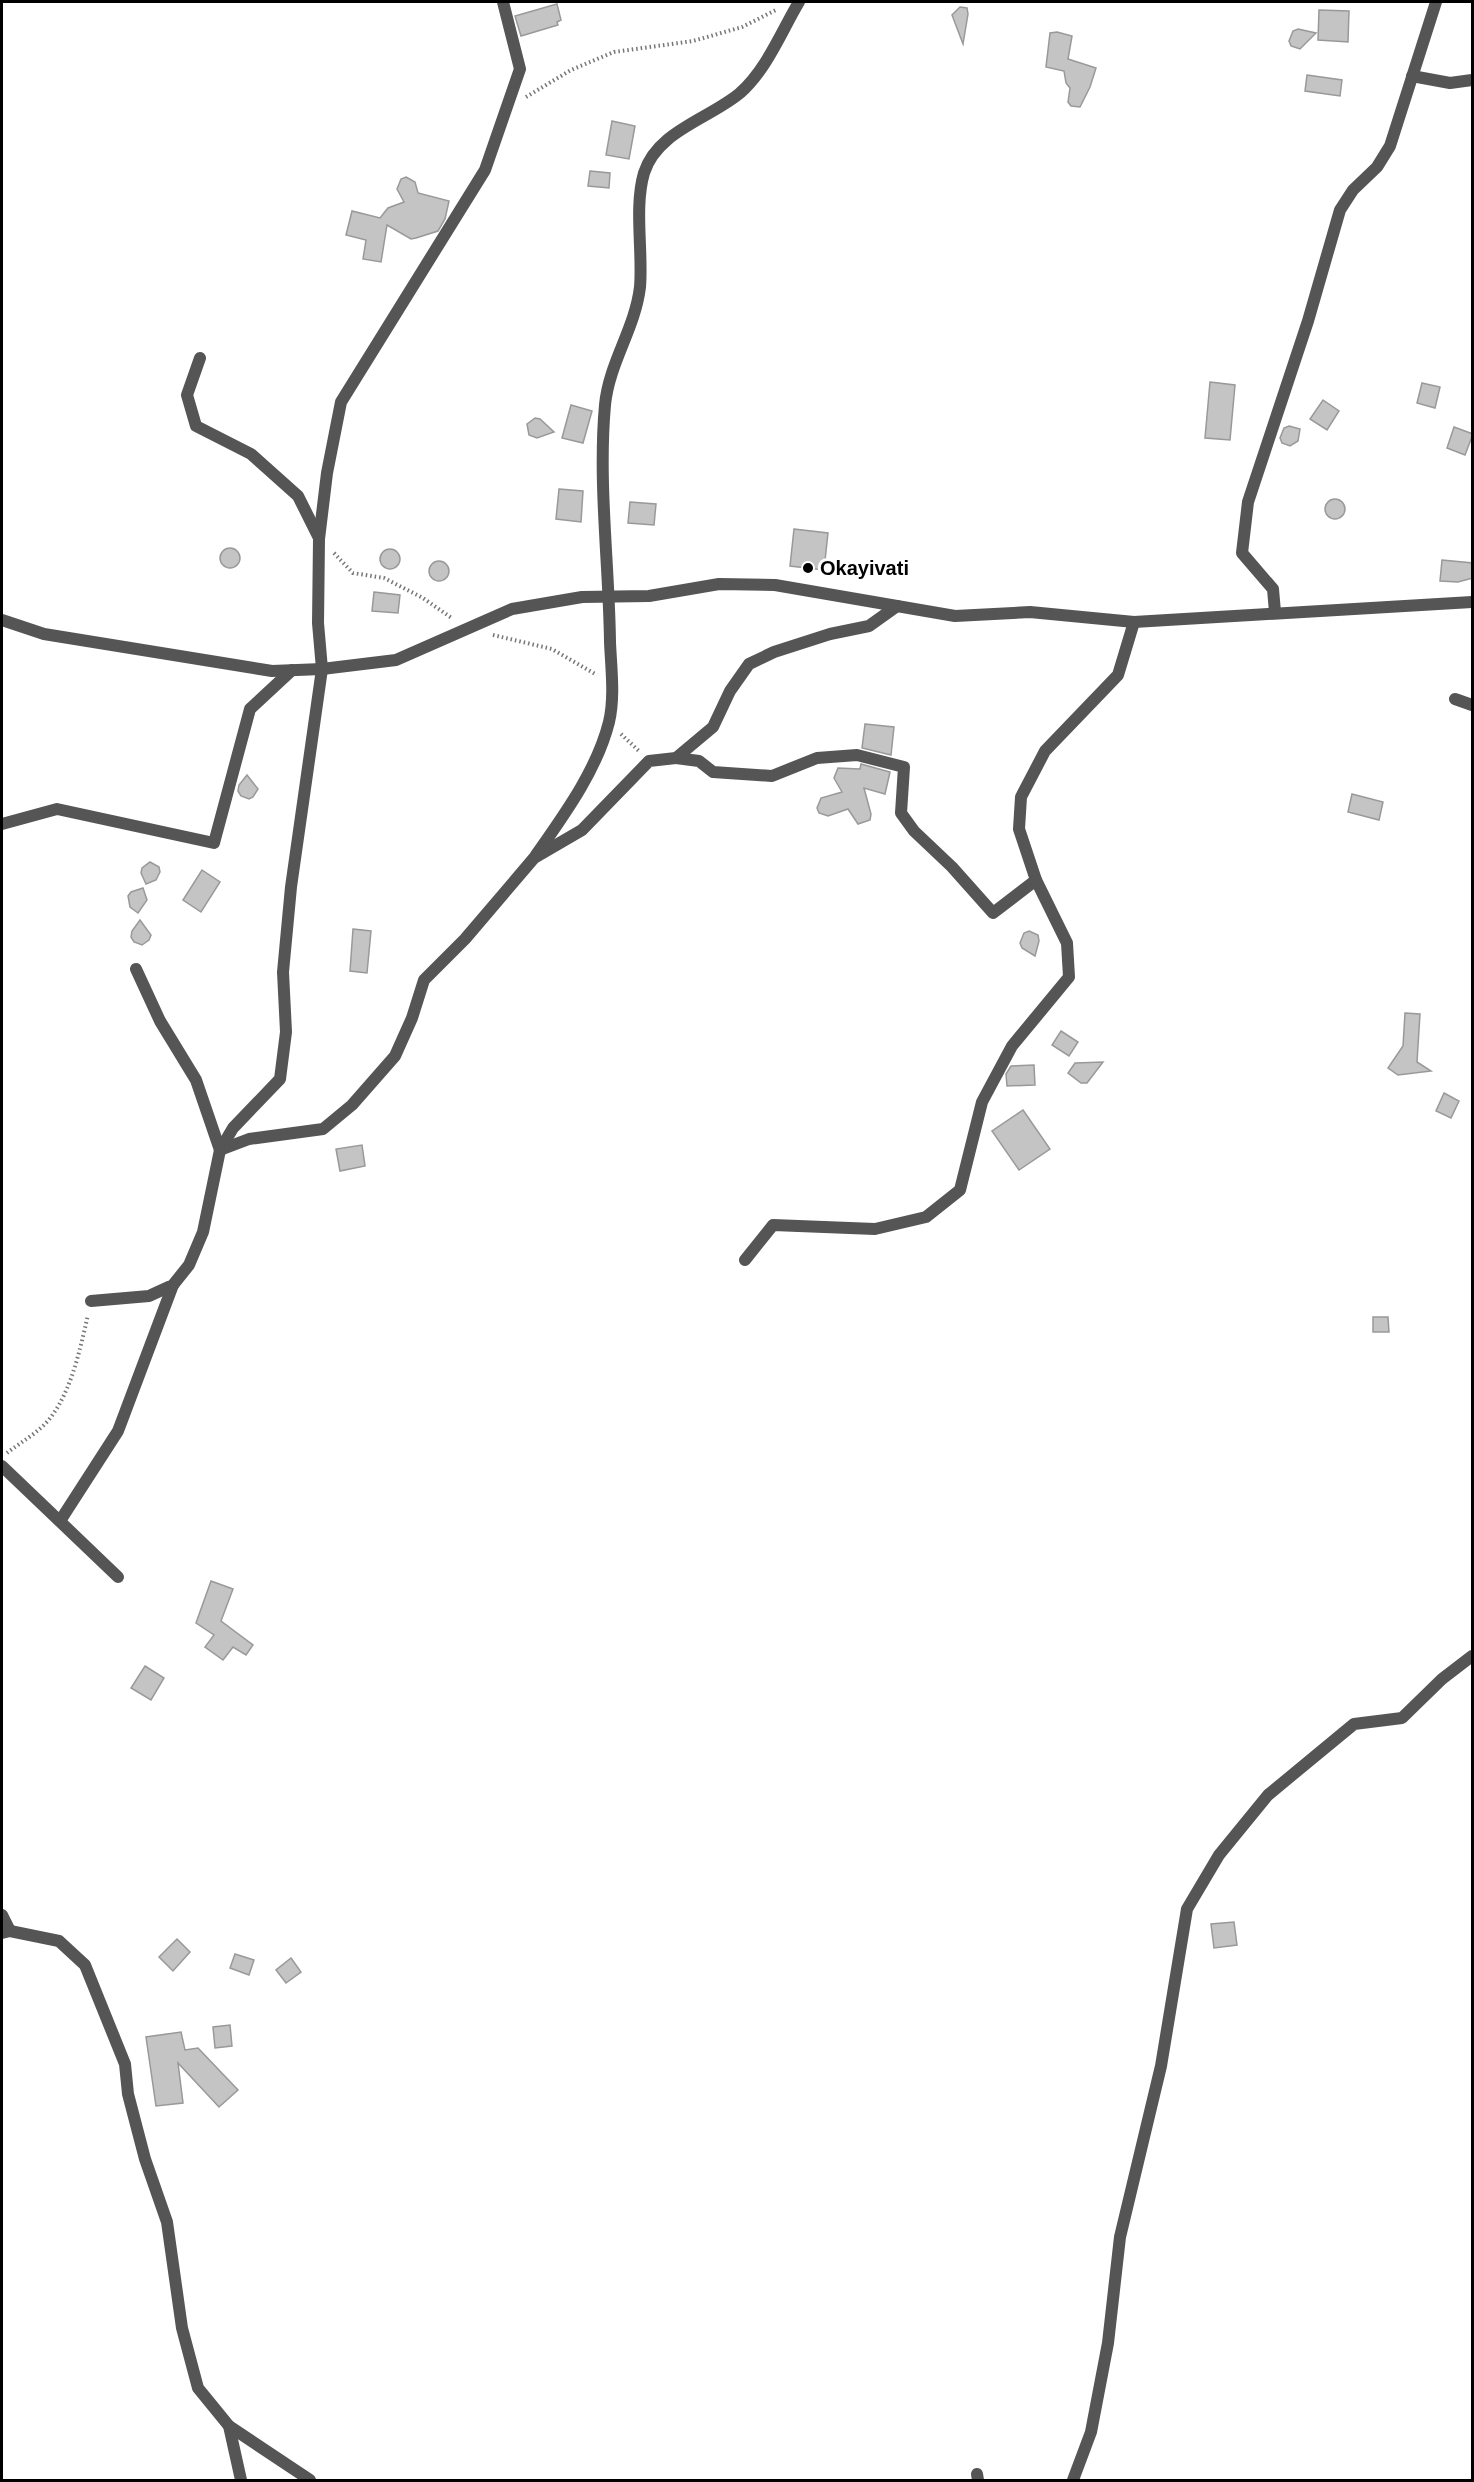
<svg xmlns="http://www.w3.org/2000/svg" width="1474" height="2482" viewBox="0 0 1474 2482" font-family="Helvetica,sans-serif">
	<rect width="100%" height="100%" fill="#fff"/>
	<g fill="#c4c4c4" stroke="#999" stroke-width="1.5">
		<polygon points="557,4 561,20 557,22 558,25 521,36 515,16"/>
		<polygon points="960,7 967,8 968,14 963,44 952,15"/>
		<polygon points="1319,10 1349,11 1348,42 1318,40"/>
		<polygon points="1298,29 1316,33 1300,49 1291,46 1289,41 1293,31"/>
		<polygon points="1057,32 1072,36 1068,59 1096,68 1090,87 1080,107 1071,106 1068,102 1070,88 1066,83 1064,71 1046,67 1050,33"/>
		<polygon points="1307,75 1342,80 1340,96 1305,91"/>
		<polygon points="612,121 635,126 629,159 606,155"/>
		<polygon points="590,171 610,173 609,188 588,186"/>
		<polygon points="406,177 415,182 418,193 449,201 445,219 438,231 416,238 411,239 387,225 381,262 363,259 366,240 346,235 352,211 380,218 388,208 404,202 397,189 401,179"/>
		<polygon points="1210,382 1235,385 1230,440 1205,438"/>
		<polygon points="1422,383 1440,387 1435,408 1417,403"/>
		<polygon points="1323,400 1339,411 1327,430 1310,419"/>
		<polygon points="571,405 592,411 583,443 562,438"/>
		<polygon points="535,418 540,419 554,432 537,438 529,435 527,424"/>
		<polygon points="1289,426 1300,429 1298,441 1290,446 1282,443 1280,438 1284,428"/>
		<polygon points="1454,427 1473,434 1465,455 1447,448"/>
		<polygon points="559,489 583,491 581,522 556,519"/>
		<circle cx="1335" cy="509" r="10"/>
		<polygon points="630,502 656,504 654,525 628,523"/>
		<polygon points="794,529 828,533 824,570 790,566"/>
		<circle cx="230" cy="558" r="10"/>
		<circle cx="390" cy="559" r="10"/>
		<polygon points="1442,560 1473,563 1473,578 1458,582 1440,581"/>
		<circle cx="439" cy="571" r="10"/>
		<polygon points="374,592 400,595 398,613 372,611"/>
		<polygon points="865,724 894,727 891,755 862,748"/>
		<polygon points="861,764 890,772 885,794 864,788 871,814 870,820 858,824 848,809 828,816 819,813 817,808 821,798 842,792 834,778 838,768 860,769"/>
		<polygon points="247,775 258,789 253,797 249,799 241,796 238,791 239,785"/>
		<polygon points="1352,794 1383,802 1379,820 1348,812"/>
		<polygon points="150,862 159,867 160,872 156,880 146,884 141,873 142,868"/>
		<polygon points="202,870 220,882 201,912 183,900"/>
		<polygon points="143,888 147,900 138,913 130,907 128,896 131,892"/>
		<polygon points="140,920 151,935 149,940 142,945 134,942 131,937 132,931"/>
		<polygon points="353,929 371,931 367,973 350,971"/>
		<polygon points="1029,931 1038,935 1039,941 1035,956 1022,948 1020,943 1024,933"/>
		<polygon points="1405,1013 1420,1014 1417,1062 1431,1071 1398,1075 1388,1068 1403,1046"/>
		<polygon points="1061,1031 1078,1042 1069,1056 1052,1045"/>
		<polygon points="1103,1062 1087,1083 1081,1083 1068,1073 1075,1063"/>
		<polygon points="1034,1065 1035,1085 1007,1086 1006,1074 1011,1066"/>
		<polygon points="1444,1093 1459,1101 1451,1118 1436,1111"/>
		<polygon points="1023,1110 1050,1149 1019,1170 992,1131"/>
		<polygon points="362,1145 365,1166 340,1171 336,1149"/>
		<polygon points="1373,1317 1388,1317 1389,1332 1373,1332"/>
		<polygon points="211,1581 233,1589 221,1621 253,1645 246,1655 233,1647 223,1660 205,1647 214,1635 196,1623"/>
		<polygon points="145,1666 164,1678 151,1700 131,1688"/>
		<polygon points="1234,1922 1237,1945 1214,1948 1211,1924"/>
		<polygon points="177,1939 190,1952 173,1971 159,1957"/>
		<polygon points="235,1954 254,1960 249,1975 230,1968"/>
		<polygon points="291,1958 301,1972 286,1983 276,1970"/>
		<polygon points="230,2025 232,2046 215,2048 213,2027"/>
		<polygon points="181,2032 185,2050 198,2048 238,2090 219,2107 178,2063 183,2103 156,2106 146,2037"/>
	</g>
	<g fill="none" stroke-linecap="round" stroke-linejoin="round">
		<g stroke="#777" stroke-width="4" stroke-dasharray="1.5 3" stroke-linecap="butt">
			<polyline points="526,97 571,70 614,52 693,41 742,27 776,10"/>
			<polyline points="334,553 353,573 384,578 423,598 453,619"/>
			<polyline points="493,635 552,649 597,675"/>
			<polyline points="621,734 640,752"/>
			<path d="M7,1453C21,1442 41,1431 51,1417C72,1389 80,1349 88,1315"/>
		</g>
		<g stroke="#555" stroke-width="12">
			<polyline points="1412,76 1450,83 1472,80"/>
			<polyline points="200,358 187,395 196,426 251,454 298,496 319,538"/>
			<polyline points="1275,612 1273,589 1242,553 1248,502 1308,321 1340,210 1353,190 1377,167 1390,146 1436,2"/>
			<polyline points="2,620 44,634 272,671 322,669 396,660 512,609 582,597 649,596 719,584 775,585 955,616 1030,612 1134,622 1472,602"/>
			<polyline points="1455,699 1472,705"/>
			<polyline points="676,758 699,761 713,772 772,776 817,758 857,755 904,767 901,813 914,831 952,867 993,913 1036,880"/>
			<polyline points="2,824 57,809 214,843 250,709 292,670"/>
			<path d="M536,855C564,815 597,770 609,722C615,697 611,667 610,642C609,563 598,483 605,405C609,363 635,329 640,287C643,252 634,207 644,173C657,131 709,119 740,93C767,69 781,32 799,2"/>
			<polyline points="136,969 160,1021 196,1080 220,1150 249,1139 323,1129 352,1105 395,1056 412,1018 424,980 465,939 534,858 582,830 649,761 676,758 713,727 730,691 749,664 774,652 830,634 869,626 897,606"/>
			<polyline points="745,1260 773,1225 875,1229 926,1217 960,1190 982,1102 1012,1046 1069,977 1067,943 1036,880 1019,829 1021,797 1045,751 1118,675 1134,622"/>
			<polyline points="91,1301 149,1296 173,1285 189,1265 203,1232 220,1150 233,1128 280,1079 286,1032 283,972 291,887 322,669 318,623 319,539 327,473 341,402 485,170 520,69 503,2"/>
			<polyline points="2,1466 118,1577"/>
			<polyline points="60,1521 118,1431 173,1285"/>
			<polyline points="2,1915 10,1931"/>
			<polyline points="2,1933 10,1931 59,1941 85,1965 125,2064 128,2094 145,2159 167,2222 182,2328 198,2388 229,2426 241,2480"/>
			<polyline points="229,2426 310,2480"/>
			<polyline points="977,2474 978,2480"/>
			<polyline points="1073,2480 1091,2432 1108,2343 1120,2237 1161,2066 1187,1909 1219,1855 1268,1795 1354,1724 1402,1718 1442,1679 1472,1656"/>
		</g>
	</g>
	<circle fill="#000" stroke="#fff" stroke-width="2" cx="808" cy="568" r="6"/>
	<g text-anchor="middle" dominant-baseline="central" stroke-width="6" stroke-linejoin="round" paint-order="stroke">
		<g font-size="20" font-weight="bold" fill="#000" stroke="#fff" text-anchor="start">
			<text x="820" y="568">Okayivati</text>
		</g>
	</g>
	<rect width="1474" height="2482" fill="none" stroke="#000000" stroke-width="6"/>
</svg>
